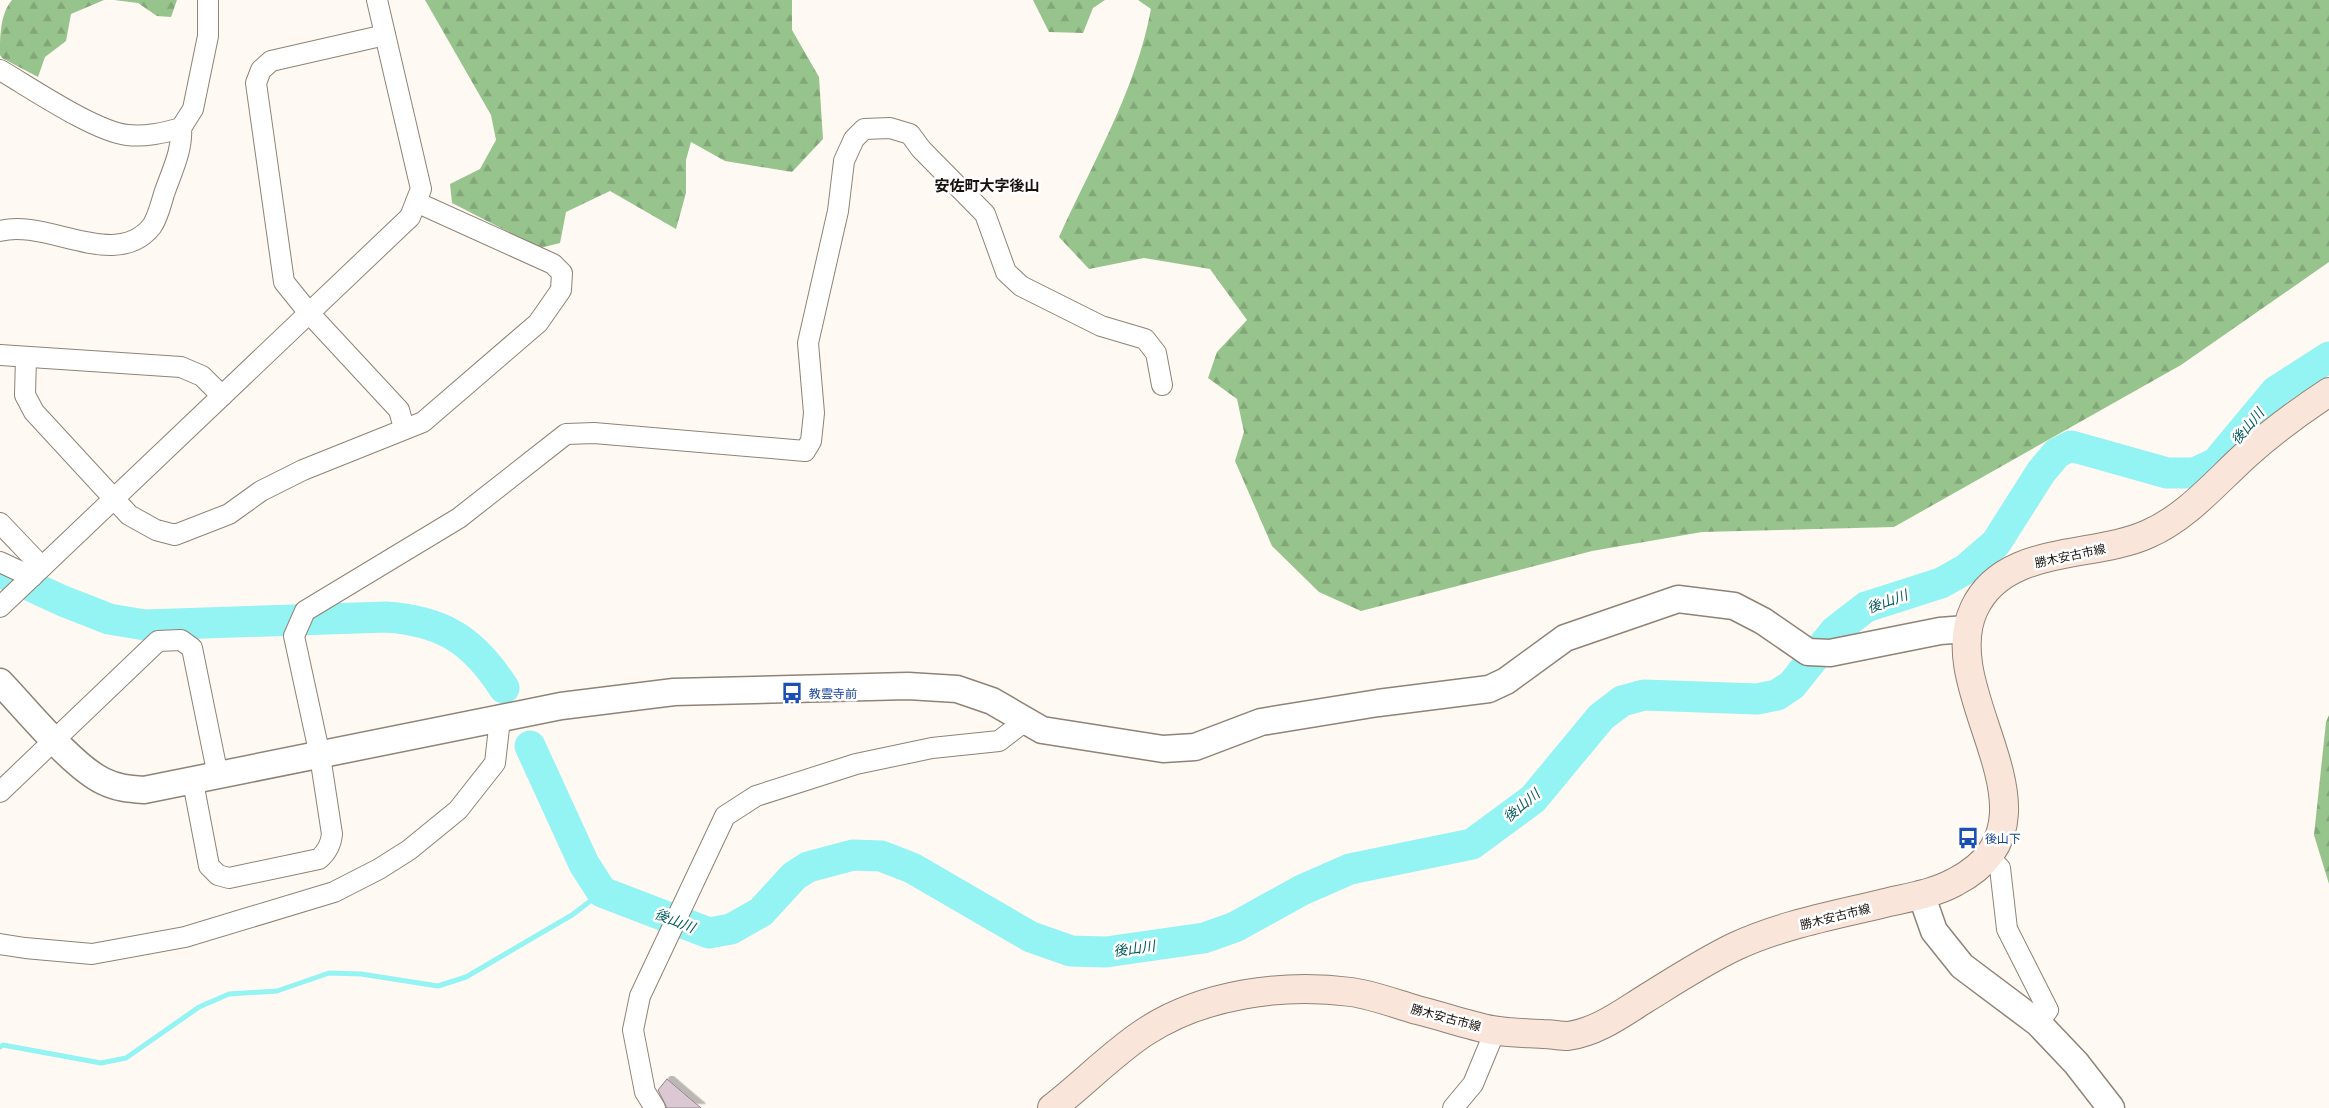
<svg xmlns="http://www.w3.org/2000/svg" width="2329" height="1108" viewBox="0 0 2329 1108" font-family="Commissioner,'Noto Sans JP',sans-serif">
	<defs>
		<pattern id="forest-firs" width="22" height="20" patternUnits="userSpaceOnUse" patternTransform="scale(1.25)"><rect width="22" height="20" fill="#97c38c"/><path d="M5 1l3.5 6h-7zM16 11l3.5 6h-7z" fill="#81a678"/></pattern>
		<filter id="shadow"><feDropShadow dx="4.5" dy="-4.5" stdDeviation="0" flood-color="#0004"/></filter>
	</defs>
	<rect width="100%" height="100%" fill="#fff9f3"/>
	<g fill="url(#forest-firs)">
		<path d="M12,0H104L71,14L66,41L45,57L38,77L2,58L0,55C0,37 0,14 12,0Z"/>
		<polygon points="114,0 177,0 171,17 157,16 138,3"/>
		<polygon points="425,0 792,0 792,30 819,77 823,139 792,172 725,161 691,142 686,160 686,193 676,229 610,191 566,212 560,243 540,248 452,203 450,184 480,169 496,140 491,115"/>
		<polygon points="1033,0 1105,0 1093,8 1083,33 1049,32"/>
		<path d="M1138,0H2329V262L2181,365L1894,527L1702,532L1592,551L1361,611L1319,592L1272,546L1235,461L1244,432L1237,399L1208,378L1217,352L1247,320L1210,269L1144,258L1089,269L1059,237C1093,162 1136,90 1151,9Z"/>
		<polygon points="2329,715 2329,884 2314,835 2326,722"/>
	</g>
	<g fill="none" stroke-linecap="round" stroke-linejoin="round">
		<polyline stroke="#94f3f3" stroke-width="5" points="0,1047 3,1045 101,1063 126,1058 199,1007 229,994 277,991 329,973 361,974 438,986 466,977 572,915 602,892"/>
		<g stroke="#94f3f3" stroke-width="31">
			<path d="M0,572L63,601L109,619L145,625L386,617C443,621 473,640 504,688"/>
			<polyline points="530,746 584,864 602,892 709,933 731,929 761,912 794,876 808,867 853,855 881,856 912,868 1031,937 1071,951 1106,952 1204,938 1235,927 1302,890 1350,869 1472,844 1533,799 1601,717 1622,701 1644,695 1757,699 1777,695 1792,685 1835,631 1866,607 1941,583 1966,569 1996,543 2041,472 2057,453 2071,446 2167,473 2194,473 2216,463 2276,391 2329,357"/>
		</g>
	</g>
	<polygon fill="#dbc8d3" stroke="#93828b" filter="url(#shadow)" points="667,1079 681,1091 701,1108 667,1108 658,1090"/>
	<g fill="none" stroke-linecap="round" stroke-linejoin="round">
		<g stroke="#908276" stroke-width="22">
			<g id="minor">
				<polyline points="385,35 271,61 261,70 256,83 284,282 309,313 399,410 404,428"/>
				<path d="M0,70C31,88 94,131 127,135C146,137 163,133 181,128L193,109L208,36V0"/>
				<path d="M0,231C46,218 116,272 152,226C158,217 161,204 164,194C171,173 183,150 181,128"/>
				<polyline points="0,355 181,367 202,376 222,396"/>
				<polyline points="26,357 25,395 34,412 129,515 156,530 175,535 229,514 261,491 303,470 423,422 538,323 561,290 562,273 553,264 416,202"/>
				<polyline points="0,523 42,567"/>
				<polyline points="0,562 32,577"/>
				<polyline points="0,607 410,217 421,189 377,0"/>
				<path d="M193,782L209,866L218,875L229,878L319,859C327,852 331,845 332,834L320,756L294,636L305,611L459,518L566,434L594,433L805,451L811,441L814,413L808,343L838,211L844,161L854,139L864,129L890,128L910,134L921,149L985,214L1006,272L1021,286L1101,326L1145,339L1156,353L1162,385"/>
				<polyline points="0,792 158,641 181,640 192,648 218,776"/>
				<polyline points="1987,856 2000,868 2007,929 2048,1010 2038,1023"/>
				<polyline points="0,944 25,948 92,954 185,937 334,892 379,869 409,850 458,810 495,763 500,719"/>
				<polyline points="655,1108 645,1092 633,1030 640,996 725,816 756,796 856,764 932,748 999,741 1025,721"/>
				<polyline points="1453,1108 1473,1084 1495,1031"/>
			</g>
		</g>
		<g stroke="#908276" stroke-width="29">
			<g id="tertiary">
				<path d="M0,682C26,709 72,766 103,781C117,788 129,789 144,790L561,706L674,692L908,686L957,689L992,701L1042,730L1163,749L1195,747L1261,722L1378,703L1489,689L1506,681L1565,638L1678,599L1734,606L1763,621L1808,652L1830,653L1940,631L1966,629"/>
				<polyline points="1921,894 1934,931 1962,966 2038,1023 2076,1063 2111,1108"/>
			</g>
		</g>
		<g stroke="#908276" stroke-width="30">
			<path id="secondary" d="M1052,1108C1082,1085 1114,1052 1145,1032C1203,994 1283,983 1351,992C1373,995 1396,1004 1417,1010C1442,1016 1467,1025 1492,1030C1508,1033 1526,1033 1543,1034C1551,1034 1560,1036 1568,1036C1597,1032 1621,1014 1645,999C1674,981 1703,962 1734,947C1783,924 1837,915 1889,902C1911,897 1935,893 1955,882C2074,820 1934,695 1974,609C2004,544 2093,559 2148,534C2187,517 2216,482 2247,454C2273,431 2300,411 2329,392"/>
		</g>
		<use href="#minor" stroke="#fff" stroke-width="20"/>
		<use href="#tertiary" stroke="#fff" stroke-width="26"/>
		<use href="#secondary" stroke="#fae5db" stroke-width="28"/>
	</g>
	<defs>
		<g id="bus-bare" transform="scale(1.725)"><path d="M-5-6H5V4H4V6H2V4H-2V6H-4V4H-5ZM-3.5-4V0h7V-4ZM-3.5 1.2v1.5H-2V1.2ZM2 1.2v1.5H3.5V1.2Z" fill="#1a4fb4" stroke="#fff" stroke-width="2.5" paint-order="stroke"/></g>
	</defs>
	<g fill-rule="evenodd">
		<use href="#bus-bare" x="792" y="693"/>
		<use href="#bus-bare" x="1968" y="838"/>
	</g>
	<g text-anchor="middle" dominant-baseline="central" stroke-width="5" stroke-linejoin="round" paint-order="stroke">
		<g font-size="12" fill="#17120d" stroke="#fff">
			<text transform="translate(2070 555) rotate(-12)">勝木安古市線</text>
			<text transform="translate(1835 916) rotate(-14)">勝木安古市線</text>
			<text transform="translate(1446 1017) rotate(15)">勝木安古市線</text>
		</g>
		<g font-size="12" fill="#164399" stroke="#fff" text-anchor="start">
			<text x="809" y="693">教雲寺前</text>
			<text x="1985" y="838">後山下</text>
		</g>
		<g font-size="14" font-style="italic" fill="#055c5d" stroke="#fff">
			<text transform="translate(2247 426) rotate(-50)">後山川</text>
			<text transform="translate(1887 601) rotate(-20)">後山川</text>
			<text transform="translate(1521 805) rotate(-40)">後山川</text>
			<text transform="translate(675 920) rotate(21)">後山川</text>
			<text transform="translate(1134 948) rotate(-8)">後山川</text>
		</g>
		<g font-size="15" font-weight="bold" fill="#17120d" stroke="#fff">
			<text x="987" y="185">安佐町大字後山</text>
		</g>
	</g>
</svg>
